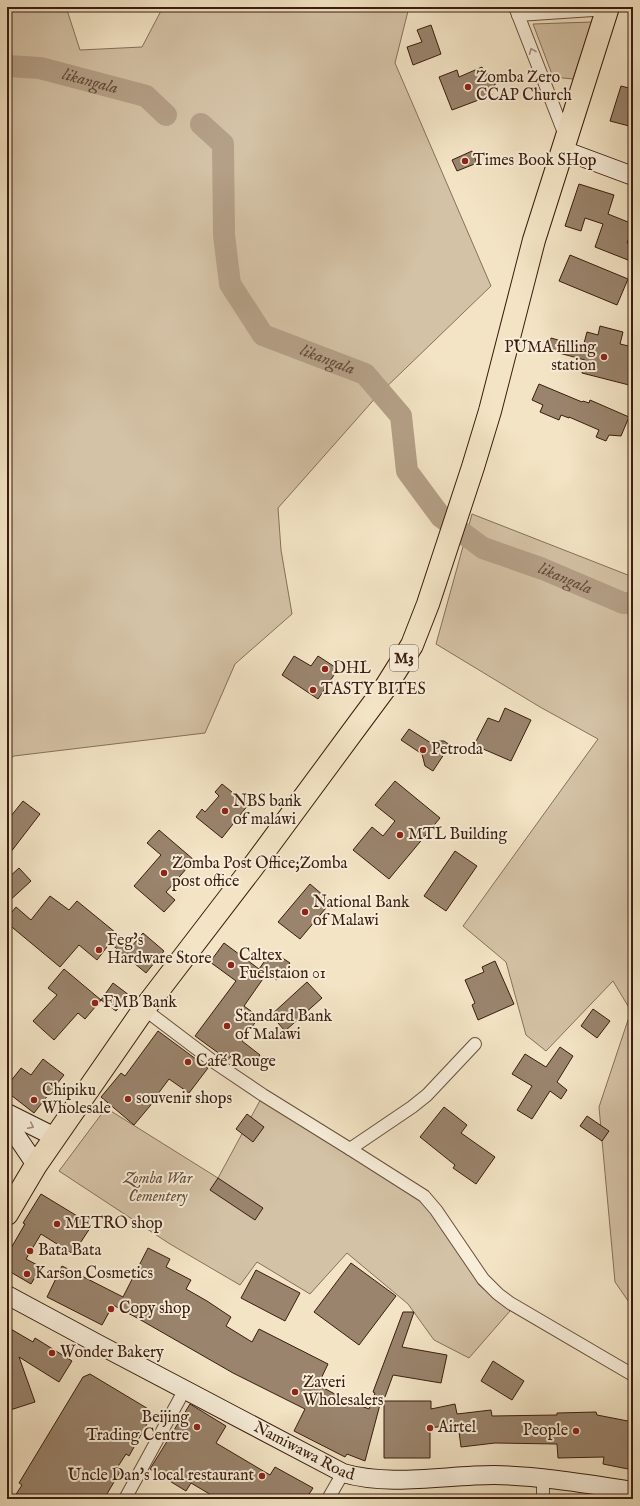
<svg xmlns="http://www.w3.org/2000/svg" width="640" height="1506" viewBox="0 0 640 1506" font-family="'IM FELL English',serif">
	<rect width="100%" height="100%" fill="#f3e4c5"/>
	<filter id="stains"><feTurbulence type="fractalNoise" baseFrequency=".005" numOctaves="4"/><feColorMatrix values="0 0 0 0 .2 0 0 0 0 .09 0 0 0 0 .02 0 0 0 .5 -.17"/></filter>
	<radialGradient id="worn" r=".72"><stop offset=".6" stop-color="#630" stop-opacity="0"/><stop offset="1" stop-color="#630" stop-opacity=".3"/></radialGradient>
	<g fill="#d4c2a6" stroke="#87705a">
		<polygon points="7,7 66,7 80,50 142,47 163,7 409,7 395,63 491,286 378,395 278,508 281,550 292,614 235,664 205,733 14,756 7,760"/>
		<polygon points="592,22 573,79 553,77 533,24"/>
		<polygon points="472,514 633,577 633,1308 615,1282 599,1107 631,1011 613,981 546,1051 526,1035 506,962 463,926 598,739 540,707 436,644"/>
		<polygon points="263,1095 427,1193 479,1285 510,1311 469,1358 434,1340 408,1304 347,1253 310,1294 257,1262 240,1285 170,1244 59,1171 106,1108 218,1178"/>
	</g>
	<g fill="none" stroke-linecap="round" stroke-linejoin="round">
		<g stroke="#b4a087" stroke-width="22">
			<path id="s1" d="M7,66L40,68L146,96L166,115"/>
			<path id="s2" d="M201,124L223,144L224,235L230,284L263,335L365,374L401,416L407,471L441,517L483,548L543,569L623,603H633"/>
		</g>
	</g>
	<g fill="#9a846d" stroke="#3a1d0e">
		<polygon points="431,25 441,54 413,65 407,47 422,42 417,30"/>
		<polygon points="482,67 485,75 490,73 494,76 496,81 495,85 490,89 492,95 452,110 439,77 457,70 459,77"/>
		<polygon points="621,86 633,89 633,127 610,121"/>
		<polygon points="472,151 477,163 457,171 452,160"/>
		<polygon points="579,184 614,195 608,214 633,224 633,228 627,243 633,245 628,260 595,247 603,224 585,218 581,231 565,226"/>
		<polygon points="570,255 628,279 617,305 559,281"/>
		<polygon points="600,326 623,332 620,344 633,347 633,386 582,373 585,360 548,350 551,338 583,347 587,332 598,335"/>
		<polygon points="539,384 582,402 583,401 589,403 590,400 629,417 621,436 609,435 606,441 596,437 599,430 569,417 569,418 561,415 559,420 540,412 543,405 532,400"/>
		<polygon points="294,656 311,666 318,656 338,669 318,699 282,675"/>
		<polygon points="505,708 531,720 511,761 474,745 488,718 499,722"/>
		<polygon points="409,729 434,745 438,741 444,741 450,745 433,771 425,766 422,754 401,740"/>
		<polygon points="395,781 440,818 389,879 353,850 372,827 383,836 395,821 375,805"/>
		<polygon points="222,784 248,805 222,838 196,817 202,809 205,812 219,796 215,792"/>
		<polygon points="23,801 40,814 7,857 7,821"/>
		<polygon points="159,830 194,860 166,892 175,900 164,912 134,886 161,855 147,843"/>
		<polygon points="455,851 477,866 446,911 424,896"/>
		<polygon points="19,868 31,881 7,903 7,879"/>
		<polygon points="310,884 331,902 300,939 278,922"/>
		<polygon points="50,896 69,910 77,901 132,946 143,933 164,951 146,973 110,943 97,960 79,945 60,967 7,923 7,918 16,907 31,920"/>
		<polygon points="224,943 259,969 272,951 290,963 277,980 267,973 244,1006 259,1017 242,1041 260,1055 252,1066 233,1053 228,1060 195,1036 236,981 210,962"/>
		<polygon points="495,961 514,1004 478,1020 472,1005 475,1003 465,980 484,972 482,967"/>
		<polygon points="64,969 101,1000 85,1019 78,1013 54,1040 33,1021 57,995 48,988"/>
		<polygon points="307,982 322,998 285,1031 271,1015"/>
		<polygon points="113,983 129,995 116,1011 101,1000"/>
		<polygon points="593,1009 610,1021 597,1038 581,1026"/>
		<polygon points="158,1031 208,1068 189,1093 169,1079 154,1099 155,1100 134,1125 101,1097 121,1073 125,1076"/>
		<polygon points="560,1047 573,1056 557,1082 567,1090 561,1099 550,1091 532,1119 517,1110 532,1086 512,1074 525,1054 546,1067"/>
		<polygon points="43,1059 64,1075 34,1113 7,1092 7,1086 21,1068 31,1075"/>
		<polygon points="444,1107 467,1125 461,1133 495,1157 476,1184 453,1168 455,1165 420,1137"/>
		<polygon points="247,1114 264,1127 253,1142 236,1129"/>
		<polygon points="587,1116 609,1131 602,1141 580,1126"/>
		<polygon points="218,1178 263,1208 255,1220 210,1190"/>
		<polygon points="41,1194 92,1225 73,1254 41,1234 26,1259 41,1267 31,1284 7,1270 7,1255 25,1224 23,1223"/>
		<polygon points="148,1248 170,1259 166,1267 191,1280 186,1289 207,1301 231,1317 226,1326 252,1342 259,1329 328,1364 318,1385 346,1400 369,1409 375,1393 373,1392 403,1312 414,1312 402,1347 447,1355 441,1383 393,1375 385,1397 382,1397 365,1461 347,1454 345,1457 294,1431 305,1409 233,1373 139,1319 113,1305 102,1325 47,1297 62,1266 123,1297"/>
		<polygon points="351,1263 396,1296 359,1345 314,1312"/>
		<polygon points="256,1270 300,1293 285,1321 241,1298"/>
		<polygon points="9,1325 9,1328 33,1342 35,1338 72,1361 59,1382 19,1357 35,1402 7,1411 7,1326"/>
		<polygon points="493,1361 524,1381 512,1400 481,1381"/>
		<polygon points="90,1374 150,1410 152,1415 129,1456 126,1454 117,1468 121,1470 104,1499 13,1499 22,1485 19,1483 83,1377"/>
		<polygon points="384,1401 431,1401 431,1409 455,1404 457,1414 491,1410 492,1416 557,1415 557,1413 596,1412 597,1415 633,1422 633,1470 603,1464 604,1457 558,1458 557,1444 495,1443 461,1447 458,1424 430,1428 430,1458 384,1458"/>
		<polygon points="190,1404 226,1426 216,1443 270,1475 275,1467 313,1488 306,1499 218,1499 191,1483 186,1491 150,1469"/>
	</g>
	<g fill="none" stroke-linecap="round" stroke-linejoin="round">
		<g stroke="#684f3c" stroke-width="14">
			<g id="street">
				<polyline points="515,7 566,138"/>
				<polyline points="518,15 608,9"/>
				<polyline points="144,1009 214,1062 263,1095 350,1149 424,1196 436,1210 483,1279 498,1294 510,1303 633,1375"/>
				<polyline points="350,1149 412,1107 427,1095 475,1044"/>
				<polyline points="543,1478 543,1499"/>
				<polyline points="125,1499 185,1389"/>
				<polyline points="328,1499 343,1473"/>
			</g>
		</g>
		<g stroke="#3a1d0e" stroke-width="20">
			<g id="secondary">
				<polyline points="563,150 633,176"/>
				<polyline points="7,1113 55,1137"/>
				<polyline points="7,1122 36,1165"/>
				<path id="s3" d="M7,1295L98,1344L343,1473C391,1487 445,1475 494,1475C541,1476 587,1484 633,1491"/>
			</g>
		</g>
		<g stroke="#3a1d0e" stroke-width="24">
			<polyline id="highway" points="7,1214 36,1165 144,1009 252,868 359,723 385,688 412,645 428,604 473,467 490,411 534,240 608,7"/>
		</g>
		<use href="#street" stroke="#f7edd9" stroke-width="12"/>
		<use href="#secondary" stroke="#f7edd9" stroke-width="18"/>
		<use href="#highway" stroke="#f3e4c5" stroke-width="22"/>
	</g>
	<defs><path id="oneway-chevron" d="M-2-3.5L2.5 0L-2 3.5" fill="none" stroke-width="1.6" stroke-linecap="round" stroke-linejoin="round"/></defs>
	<g stroke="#a28f7e">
		<use href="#oneway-chevron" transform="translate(532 51) rotate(-112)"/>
		<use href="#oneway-chevron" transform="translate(31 1126) rotate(26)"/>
	</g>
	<g fill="#8f2418" stroke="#f7edd9" stroke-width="1.5">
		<circle cx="468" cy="87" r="4"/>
		<circle cx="465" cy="161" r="4"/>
		<circle cx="604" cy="357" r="4"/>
		<circle cx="325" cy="669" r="4"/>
		<circle cx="313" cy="690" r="4"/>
		<circle cx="423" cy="750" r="4"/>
		<circle cx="225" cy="811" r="4"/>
		<circle cx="400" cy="835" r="4"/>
		<circle cx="164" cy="873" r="4"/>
		<circle cx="305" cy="912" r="4"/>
		<circle cx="99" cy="950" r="4"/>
		<circle cx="231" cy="965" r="4"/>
		<circle cx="95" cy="1003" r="4"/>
		<circle cx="227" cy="1026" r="4"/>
		<circle cx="188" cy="1062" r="4"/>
		<circle cx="128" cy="1099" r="4"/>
		<circle cx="34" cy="1100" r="4"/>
		<circle cx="57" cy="1224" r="4"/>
		<circle cx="30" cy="1251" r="4"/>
		<circle cx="27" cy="1274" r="4"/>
		<circle cx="111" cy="1309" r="4"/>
		<circle cx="52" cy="1353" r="4"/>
		<circle cx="295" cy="1392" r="4"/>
		<circle cx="197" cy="1427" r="4"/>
		<circle cx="430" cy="1428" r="4"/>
		<circle cx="576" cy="1431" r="4"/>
		<circle cx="262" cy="1476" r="4"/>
	</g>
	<g text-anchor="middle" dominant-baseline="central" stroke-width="4" stroke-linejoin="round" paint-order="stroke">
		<rect fill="#f7edd9" stroke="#735b4b" stroke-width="1" x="390" y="645" width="28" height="26" rx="3"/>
		<g font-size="15" font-weight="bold" fill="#3a1d0e">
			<text x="404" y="658">M3</text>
		</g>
		<g font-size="16" fill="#3a1d0e" stroke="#f7edd9" text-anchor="start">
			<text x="476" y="78">Zomba Zero<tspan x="476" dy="18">CCAP Church</tspan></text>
			<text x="473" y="161">Times Book SHop</text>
			<text x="596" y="348" text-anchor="end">PUMA filling<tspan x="596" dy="18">station</tspan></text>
			<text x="333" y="669">DHL</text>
			<text x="321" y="690">TASTY BITES</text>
			<text x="431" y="750">Petroda</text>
			<text x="233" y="802">NBS bank<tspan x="233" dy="18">of malawi</tspan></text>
			<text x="408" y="835">MTL Building</text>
			<text x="172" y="864">Zomba Post Office;Zomba<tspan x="172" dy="18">post office</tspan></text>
			<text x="313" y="903">National Bank<tspan x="313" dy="18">of Malawi</tspan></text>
			<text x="107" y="941">Feg's<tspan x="107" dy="18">Hardware Store</tspan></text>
			<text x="239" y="956">Caltex<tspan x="239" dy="18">Fuelstaion 01</tspan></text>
			<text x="103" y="1003">FMB Bank</text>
			<text x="235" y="1017">Standard Bank<tspan x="235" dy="18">of Malawi</tspan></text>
			<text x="196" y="1062">Café Rouge</text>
			<text x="42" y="1091">Chipiku<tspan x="42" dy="18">Wholesale</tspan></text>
			<text x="136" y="1099">souvenir shops</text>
			<text x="65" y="1224">METRO shop</text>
			<text x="38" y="1251">Bata Bata</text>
			<text x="35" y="1274">Karson Cosmetics</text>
			<text x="119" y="1309">Copy shop</text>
			<text x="60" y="1353">Wonder Bakery</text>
			<text x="303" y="1383">Zaveri<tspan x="303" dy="18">Wholesalers</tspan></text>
			<text x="189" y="1418" text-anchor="end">Beijing<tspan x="189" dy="18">Trading Centre</tspan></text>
			<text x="438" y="1428">Airtel</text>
			<text x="568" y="1431" text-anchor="end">People</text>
			<text x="254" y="1476" text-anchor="end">Uncle Dan's local restaurant</text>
		</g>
		<g font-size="16" font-style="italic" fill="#684f3c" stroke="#f7edd9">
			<text x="158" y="1179">Zomba War<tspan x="158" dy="18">Cementery</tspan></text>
		</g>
		<g font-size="16" fill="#3a1d0e" stroke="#f7edd9">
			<text stroke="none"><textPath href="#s3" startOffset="336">Namiwawa Road</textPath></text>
		</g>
		<g font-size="17" font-style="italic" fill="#654b38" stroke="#f7edd9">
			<text stroke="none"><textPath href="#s1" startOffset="85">likangala</textPath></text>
			<text stroke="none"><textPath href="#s2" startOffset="300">likangala</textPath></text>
			<text stroke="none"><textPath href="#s2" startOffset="648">likangala</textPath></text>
		</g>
	</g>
	<rect width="640" height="1506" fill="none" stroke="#f3e4c5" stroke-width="24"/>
	<rect x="8" y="8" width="624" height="1490" fill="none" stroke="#3a1d0e" stroke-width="2"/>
	<rect x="12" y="12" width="616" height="1482" fill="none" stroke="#3a1d0e"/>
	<rect width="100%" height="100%" filter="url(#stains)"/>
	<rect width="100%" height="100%" fill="url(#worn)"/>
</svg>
